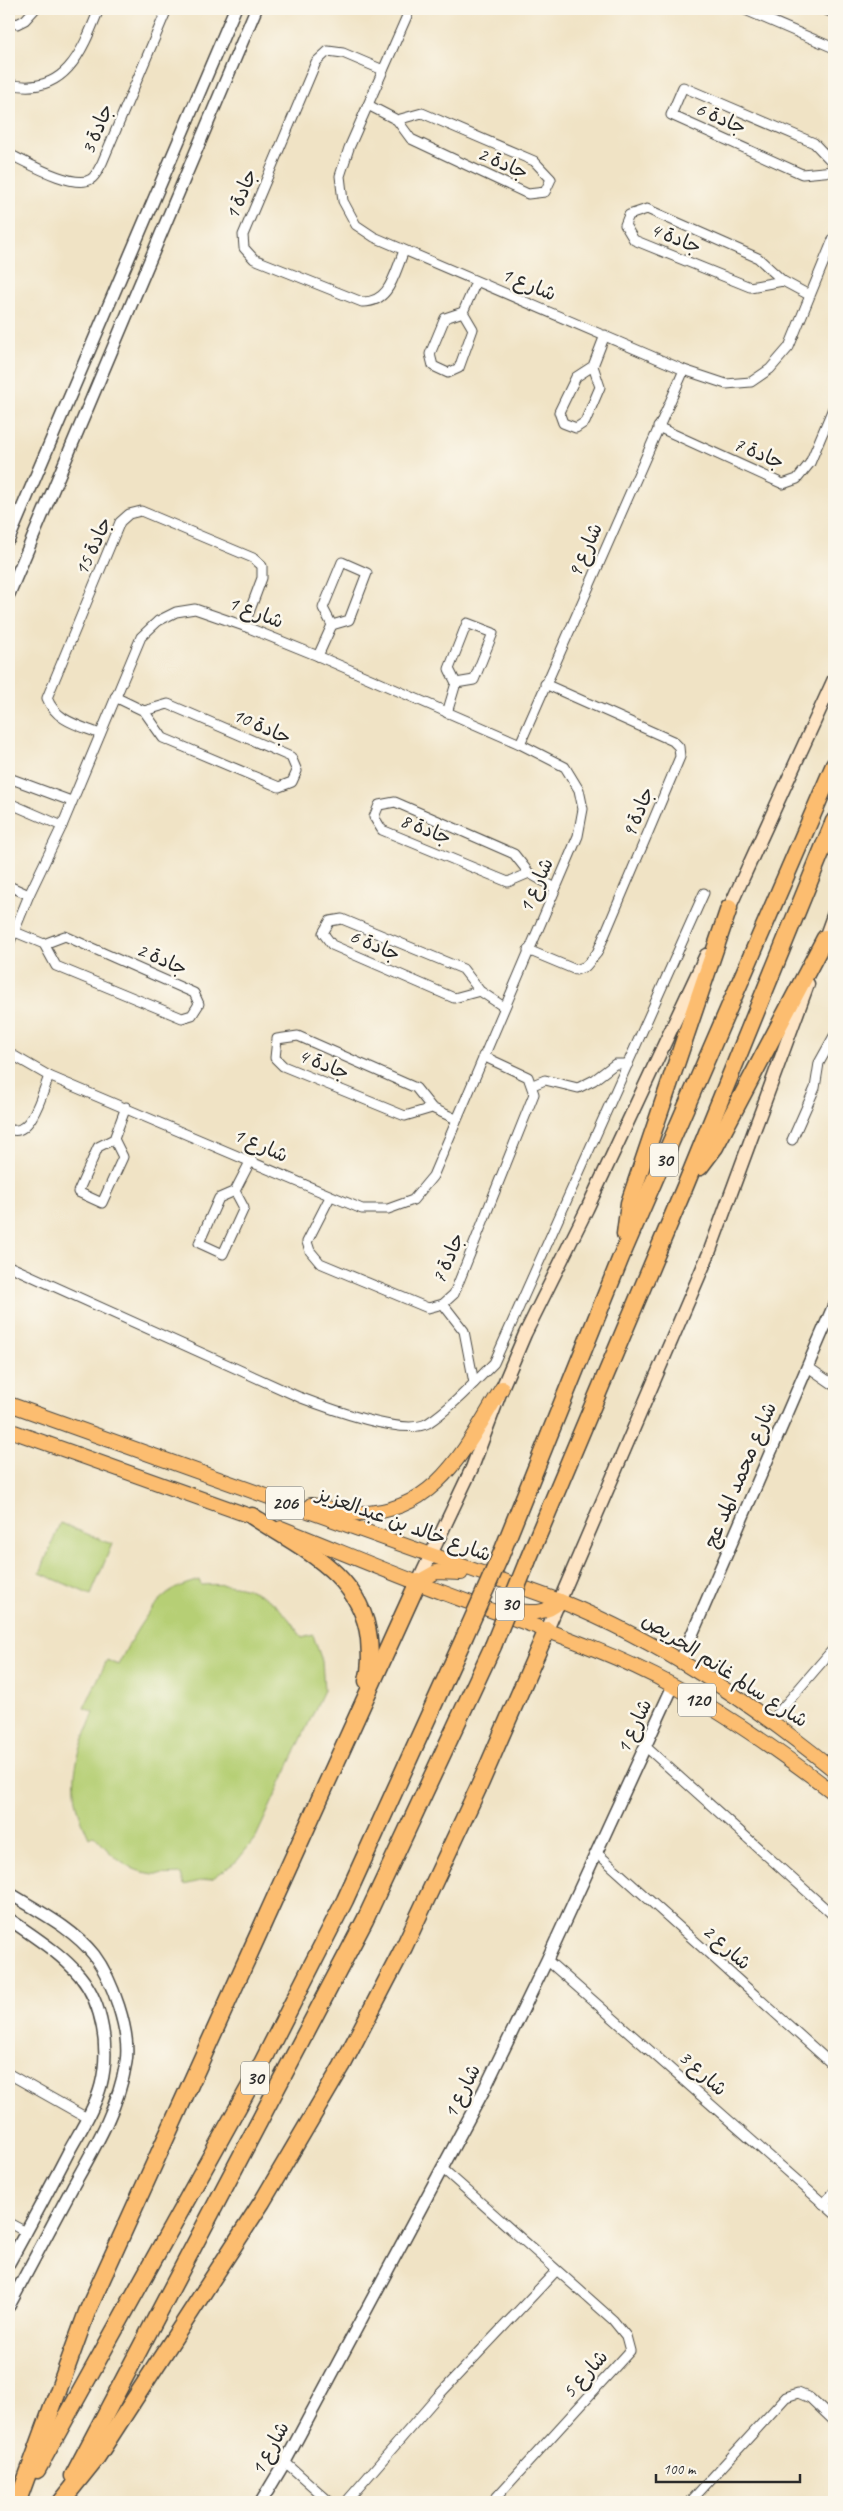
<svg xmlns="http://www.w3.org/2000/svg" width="843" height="2511" viewBox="0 0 843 2511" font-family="Caveat,'Playpen Sans Arabic',sans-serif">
	<rect width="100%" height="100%" fill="#fbf7ec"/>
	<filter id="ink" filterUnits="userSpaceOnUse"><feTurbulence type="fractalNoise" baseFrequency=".02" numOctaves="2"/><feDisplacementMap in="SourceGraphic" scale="10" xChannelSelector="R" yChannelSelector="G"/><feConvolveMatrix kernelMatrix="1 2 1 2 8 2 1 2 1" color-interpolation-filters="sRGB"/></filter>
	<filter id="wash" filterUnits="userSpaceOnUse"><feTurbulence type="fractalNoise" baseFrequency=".0096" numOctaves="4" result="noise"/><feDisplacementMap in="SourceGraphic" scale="20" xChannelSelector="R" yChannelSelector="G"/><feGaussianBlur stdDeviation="1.12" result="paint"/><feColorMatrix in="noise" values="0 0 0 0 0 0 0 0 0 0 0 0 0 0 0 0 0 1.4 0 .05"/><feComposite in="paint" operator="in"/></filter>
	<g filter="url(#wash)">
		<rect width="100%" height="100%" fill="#f0e3c5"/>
		<g fill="#b6cf75" stroke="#707d50">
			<polygon points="60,1523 112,1544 91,1595 40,1573"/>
			<path d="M199,1580L201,1585C250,1581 277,1597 302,1638L313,1635L322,1661L324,1690L256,1837L237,1861L213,1878L184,1885L181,1874C137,1877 122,1868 94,1835L89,1838C65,1787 74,1762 94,1712L84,1708L107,1660L118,1665C131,1640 146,1609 170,1592C178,1586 190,1583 199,1580Z"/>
		</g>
	</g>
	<g filter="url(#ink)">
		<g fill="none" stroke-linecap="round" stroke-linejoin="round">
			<g stroke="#494742" stroke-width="11">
				<g id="minor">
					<polyline points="410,9 349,148 340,176 343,201 356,225 374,237 684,370 726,384 751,382 770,369 789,347 834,237"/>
					<polyline points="743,9 834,48"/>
					<polyline points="823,9 834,13"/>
					<polyline points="9,21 17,24 25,20 35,9"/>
					<path d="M383,70L343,53L328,51L316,62L243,235L244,248L254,259L362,302C390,303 394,274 404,251"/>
					<path d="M9,84C65,97 82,52 99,9"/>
					<polyline points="368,105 397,120 411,139 528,194 545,192 551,179 534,161 422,113 397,120"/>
					<path d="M9,154C26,162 74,190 91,179C96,176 99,168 102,163L167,9"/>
					<polyline points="834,164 814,143 683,87 671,115 802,174 834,171"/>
					<polyline points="783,281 758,258 647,209 629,215 625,225 634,240 750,287 783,281 809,295"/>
					<polyline points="463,312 473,329 459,368 448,373 433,366 430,354 445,318 463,312 476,282"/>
					<polyline points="593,366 600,387 585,422 576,428 563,423 559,412 576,377 593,366 605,335"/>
					<polyline points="658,427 783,484 797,479 810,463 834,406"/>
					<polygon points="342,562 367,573 349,620 332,625 323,608"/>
					<polyline points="318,656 332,625"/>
					<polyline points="115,697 144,711 163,738 279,787 292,782 297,771 291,757 168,704 144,711"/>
					<polyline points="447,713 456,683 449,669 467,623 493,633 474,680 456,683"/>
					<path d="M100,734C78,725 56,721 47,698L120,522L129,514L141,511L253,558L262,566V578L244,626"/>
					<polyline points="520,744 684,370"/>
					<polyline points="9,778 71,801"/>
					<polyline points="9,803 62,826"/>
					<polyline points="529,873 508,882 382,830 374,817 379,805 395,802 514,854 529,873 555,888"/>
					<polyline points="9,886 29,895"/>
					<polyline points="15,932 44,944 56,966 182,1018 192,1015 199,1004 194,993 65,936 44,944"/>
					<polyline points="9,944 29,895 62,826 141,637 158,621 176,612 195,609 244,626 318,656 520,744 565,767 579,790 583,809 578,836 433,1176 413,1200 388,1209 362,1209 49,1076 9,1053"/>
					<polyline points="528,950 576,970 586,966 597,953 680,757 679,747 673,741 545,684"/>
					<polyline points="480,991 454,998 332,945 323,933 330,921 342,919 463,969 480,991 504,1007"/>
					<polyline points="533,1085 545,1080 578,1088 594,1080 615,1064 628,1064"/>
					<polyline points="432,1108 405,1116 283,1066 275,1058 277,1039 298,1036 416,1088 432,1108 456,1119"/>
					<path d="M9,1129C31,1139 43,1091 49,1076"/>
					<polyline points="114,1139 123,1157 102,1203 78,1192 98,1147 114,1139 126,1107"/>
					<polyline points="792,1140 815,1088 819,1063 834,1036"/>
					<polyline points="235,1191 244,1208 223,1254 199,1243 219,1198 235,1191 251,1160"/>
					<polyline points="330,1197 307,1242 310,1251 320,1263 428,1308 443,1304 454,1294 534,1094 528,1077 483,1056"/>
					<path d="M9,1266L299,1397C325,1407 404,1437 428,1423C450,1409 475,1382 494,1363L704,893"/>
					<polyline points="443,1304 464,1331 474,1383"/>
					<polyline points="808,1367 834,1385"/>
					<polyline points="772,1720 834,1648"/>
					<polyline points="645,1746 834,1916"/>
					<polyline points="597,1853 834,2066"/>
					<polyline points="547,1960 834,2213"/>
					<polyline points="9,2074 87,2118"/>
					<polyline points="443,2169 613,2320 626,2336 630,2351 492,2502"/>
					<polyline points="823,2204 834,2192"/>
					<polyline points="9,2223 26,2232"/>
					<polyline points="285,2462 330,2502"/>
					<polyline points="346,2502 438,2396 556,2271"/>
					<polyline points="690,2502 786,2397 798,2393 810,2398 834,2421"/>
				</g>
			</g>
			<g stroke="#494742" stroke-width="14">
				<g id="tertiary">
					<polyline points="9,539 235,9"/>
					<polyline points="9,594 256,9"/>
					<polyline points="681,1660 834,1305"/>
					<path d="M9,1893C38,1911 73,1928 94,1955C112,1979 131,2032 126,2062C119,2107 95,2147 73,2186C52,2226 30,2266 9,2306"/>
					<path d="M9,1919C33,1936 61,1953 80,1976C103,2004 110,2050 101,2085C95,2108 80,2131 68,2153C49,2190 29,2227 9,2263"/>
					<polyline points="261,2502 285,2462 484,2090 547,1960 673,1686"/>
				</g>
			</g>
			<g stroke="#494742" stroke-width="15">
				<g id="secondary">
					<polyline points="726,915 834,679"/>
					<polyline points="822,946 834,913"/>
					<polyline points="418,1582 472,1468 502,1388 525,1334 587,1209 706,955"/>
					<polyline points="547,1630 709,1253 808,984"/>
				</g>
			</g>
			<g stroke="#494742" stroke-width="16">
				<g id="primary">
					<path d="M9,1404L560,1601C661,1642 750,1702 834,1770"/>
					<polyline points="9,1430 261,1520"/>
					<path d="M311,1505C325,1507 339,1512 353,1513C435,1517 465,1448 502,1388"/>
					<path d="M281,1528C344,1553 407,1580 471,1603C539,1628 610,1651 674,1686C731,1717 783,1754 834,1793"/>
					<polyline points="418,1582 436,1572 461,1573"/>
					<path d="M505,1609C527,1612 544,1617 560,1601"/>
				</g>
			</g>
			<g stroke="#494742" stroke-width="19">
				<g id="motorway">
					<polyline points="700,1167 715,1147 825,938"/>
					<polyline points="625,1234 629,1203 729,908"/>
					<path d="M252,1516C301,1548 362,1574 369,1639C370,1654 371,1667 367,1681"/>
					<polyline points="500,1557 621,1257 834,765"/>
					<polyline points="527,1562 686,1184 834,821"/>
					<polyline points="37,2470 257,2073 345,1900 464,1638"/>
					<polyline points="73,2476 365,1920 493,1646"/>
					<polyline points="19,2498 87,2312 418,1582"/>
					<polyline points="61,2502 97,2457 262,2202 342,2066 404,1947 481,1782 547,1630"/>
				</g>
			</g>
			<use href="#minor" stroke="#fff" stroke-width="9"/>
			<use href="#tertiary" stroke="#fff" stroke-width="11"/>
			<use href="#secondary" stroke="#fee5c5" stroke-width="12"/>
			<use href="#primary" stroke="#fcbd6f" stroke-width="14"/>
			<use href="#motorway" stroke="#fcbd6f" stroke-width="16"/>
			<g stroke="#494742" stroke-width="19" stroke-linecap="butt">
				<g id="motorway-bridge">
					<polyline points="464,1638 500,1557"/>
					<polyline points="493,1646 527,1562"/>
				</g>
			</g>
			<use href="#motorway-bridge" stroke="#fcbd6f" stroke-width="16"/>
		</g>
	</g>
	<g text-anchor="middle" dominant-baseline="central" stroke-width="5" stroke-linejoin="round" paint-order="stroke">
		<g fill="#fbf7ec" stroke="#696865" stroke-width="1">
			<rect x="650" y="1143.5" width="28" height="33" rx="4"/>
			<rect x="266" y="1486.5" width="38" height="33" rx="4"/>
			<rect x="496" y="1587.5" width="28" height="33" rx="4"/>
			<rect x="678" y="1683.5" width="38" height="33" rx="4"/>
			<rect x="241" y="2061.5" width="28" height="33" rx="4"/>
		</g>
		<g font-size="19" font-weight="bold" fill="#2b2b2b">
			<text x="664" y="1160">30</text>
			<text x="285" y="1503">206</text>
			<text x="510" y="1604">30</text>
			<text x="697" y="1700">120</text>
			<text x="255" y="2078">30</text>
		</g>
		<g font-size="20" fill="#2b2b2b" stroke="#fbf7ec">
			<text transform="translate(721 118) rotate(24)">جادة 6</text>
			<text transform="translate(97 129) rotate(-67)">جادة 3</text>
			<text transform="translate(503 163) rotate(24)">جادة 2</text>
			<text transform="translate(241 194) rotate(-67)">جادة 1</text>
			<text transform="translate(676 238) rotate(22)">جادة 4</text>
			<text transform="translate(529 284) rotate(23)">شارع 1</text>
			<text transform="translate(759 453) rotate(23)">جادة 7</text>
			<text transform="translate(93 546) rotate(-65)">جادة 15</text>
			<text transform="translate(585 550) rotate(-66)">شارع 9</text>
			<text transform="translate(256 612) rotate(21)">شارع 1</text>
			<text transform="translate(262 726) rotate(24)">جادة 10</text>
			<text transform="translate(638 812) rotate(-67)">جادة 9</text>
			<text transform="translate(426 829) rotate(22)">جادة 8</text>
			<text transform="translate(536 885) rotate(-66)">شارع 1</text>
			<text transform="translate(375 945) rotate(23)">جادة 6</text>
			<text transform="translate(162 959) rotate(24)">جادة 2</text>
			<text transform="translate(324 1064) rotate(22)">جادة 4</text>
			<text transform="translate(261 1145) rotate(24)">شارع 1</text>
			<text transform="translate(448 1258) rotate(-66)">جادة 7</text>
			<text transform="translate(740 1475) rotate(-67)">شارع محمد المد عج</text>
			<text transform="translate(404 1524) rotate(20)">شارع خالد بن عبدالعزيز</text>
			<text transform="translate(725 1670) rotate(33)">شارع سالم غانم الحريص</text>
			<text transform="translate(634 1726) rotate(-65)">شارع 1</text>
			<text transform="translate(727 1947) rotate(42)">شارع 2</text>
			<text transform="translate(703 2073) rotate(42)">شارع 3</text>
			<text transform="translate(462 2091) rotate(-63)">شارع 1</text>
			<text transform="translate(585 2374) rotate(-48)">شارع 5</text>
			<text transform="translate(270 2448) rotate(-61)">شارع 1</text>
		</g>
	</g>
	<rect width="843" height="2511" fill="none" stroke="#fbf7ec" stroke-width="30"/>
	<path d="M656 2474v8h144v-8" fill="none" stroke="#2b2b2b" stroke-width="2.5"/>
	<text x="663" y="2474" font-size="15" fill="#2b2b2b" stroke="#fbf7ec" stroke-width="4" paint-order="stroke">100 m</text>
</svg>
